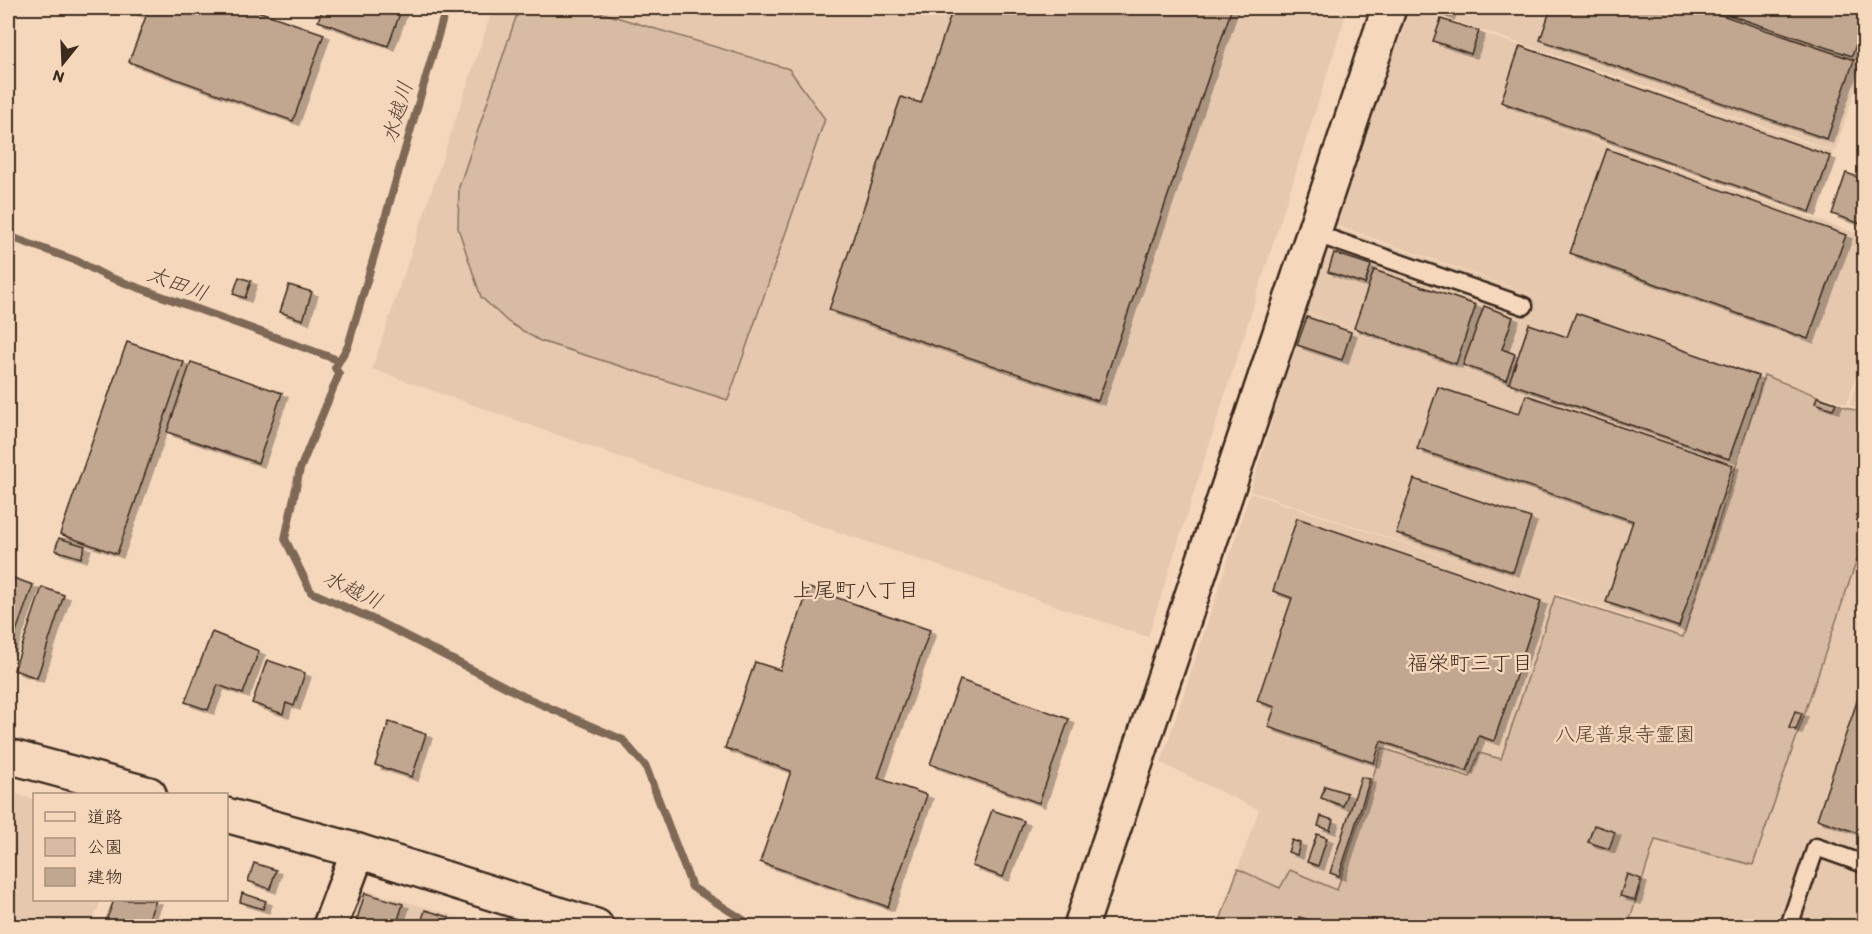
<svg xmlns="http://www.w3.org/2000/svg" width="1872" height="934" viewBox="0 0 1872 934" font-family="Itim,'Klee One',sans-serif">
	<defs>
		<filter id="shadow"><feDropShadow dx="6" dy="4" stdDeviation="0" flood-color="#0004"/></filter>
	</defs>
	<rect width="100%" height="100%" fill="#f5d7bb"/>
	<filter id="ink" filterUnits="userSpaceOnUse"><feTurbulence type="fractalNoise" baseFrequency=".0167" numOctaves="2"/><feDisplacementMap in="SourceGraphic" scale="12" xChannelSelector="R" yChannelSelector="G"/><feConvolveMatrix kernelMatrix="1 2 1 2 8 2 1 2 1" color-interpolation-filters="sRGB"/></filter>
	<g filter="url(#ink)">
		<g fill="#e5c8ae">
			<polygon points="493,8 1348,8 1148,637 662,472 372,369"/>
			<polygon points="1409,8 1834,152 1813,215 1521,115 1864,236 1864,352 1847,404 1764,376 1682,635 1556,593 1501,759 1479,753 1470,777 1381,748 1337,890 1290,870 1280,888 1238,868 1259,810 1161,763 1250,493 1534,586 1250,491 1306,313 1401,346 1306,312 1332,226 1574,309 1333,224"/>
			<polygon points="1417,8 1864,8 1864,63 1835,151"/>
			<polygon points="1864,359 1864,411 1849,405"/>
			<polygon points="1864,541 1864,926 1629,926 1656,840 1753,866"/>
			<polygon points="8,791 34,800 34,900 101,900 91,926 8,926"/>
			<polygon points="358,888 452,915 448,926 345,926"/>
			<polygon points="454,917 483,926 451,926"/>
		</g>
		<g fill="#d7bba2" stroke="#897260" stroke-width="1.5">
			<polygon points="519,8 586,8 789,69 825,119 728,400 540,341 508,322 481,297 458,228 459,187"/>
			<polygon points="1764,375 1864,414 1864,539 1753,865 1655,840 1628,926 1218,926 1238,869 1280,888 1290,870 1337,890 1382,748 1470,777 1479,753 1501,759 1555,596 1683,637"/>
		</g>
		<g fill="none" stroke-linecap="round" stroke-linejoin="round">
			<g stroke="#7e6957" stroke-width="8">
				<polyline points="446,8 348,346 335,368 339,374 300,469 285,539 311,592 379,622 527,698 623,740 646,767 692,887 753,926"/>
				<polyline points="8,236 77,261 106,276 338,360"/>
			</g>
		</g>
		<g fill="#c1a690" stroke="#3b2a1e" stroke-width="1.5" filter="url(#shadow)">
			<polygon points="119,8 140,8 138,13"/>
			<polygon points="149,8 249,8 324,34 293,121 129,62"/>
			<polygon points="323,8 402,8 388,46 318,21"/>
			<polygon points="953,8 1232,8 1098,401 829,310 901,97 921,103"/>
			<polygon points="1427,8 1451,8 1448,16"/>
			<polygon points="1551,8 1701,8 1854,60 1827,139 1540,40"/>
			<polygon points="1709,8 1864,8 1864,21 1852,56"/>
			<polygon points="1441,19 1479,31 1471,54 1433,41"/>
			<polygon points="1520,46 1830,156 1810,212 1501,102"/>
			<polygon points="1607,149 1846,235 1808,339 1570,253"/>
			<polygon points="1846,173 1864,179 1864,225 1832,214"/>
			<polygon points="1334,253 1371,265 1365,284 1328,272"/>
			<polygon points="1374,270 1476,305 1456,364 1354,328"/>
			<polygon points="239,277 251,281 245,298 233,294"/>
			<polygon points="289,285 312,292 303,320 280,312"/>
			<polygon points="1484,306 1513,317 1502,349 1515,354 1506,380 1463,365"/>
			<polygon points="1576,313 1758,376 1729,459 1509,383 1529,324 1567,337"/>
			<polygon points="1307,317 1351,332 1342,360 1297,345"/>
			<polygon points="127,342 184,362 117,554 60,534"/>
			<polygon points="191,362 282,393 258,463 167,432"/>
			<polygon points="1864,363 1864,383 1859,381"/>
			<polygon points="1438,387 1519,414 1526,395 1733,465 1679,627 1606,602 1633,521 1417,449"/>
			<polygon points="1817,397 1836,403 1833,409 1815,403"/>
			<polygon points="1414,479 1531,518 1513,572 1396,533"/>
			<polygon points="1297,518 1541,601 1494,741 1479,736 1467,771 1381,741 1374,763 1268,727 1275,707 1257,701 1292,598 1273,591"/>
			<polygon points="59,538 85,546 81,558 55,550"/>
			<polygon points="8,576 33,585 9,651 8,650"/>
			<polygon points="42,587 64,595 37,678 14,670"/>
			<polygon points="809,588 930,630 878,778 927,795 888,907 760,862 791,771 725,748 755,662 780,670"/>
			<polygon points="212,632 259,651 243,694 218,685 208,710 185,702"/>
			<polygon points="267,660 305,673 294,706 286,703 283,714 252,703"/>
			<polygon points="960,680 1069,719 1039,803 930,764"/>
			<polygon points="1864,681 1864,835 1817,819"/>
			<polygon points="1795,711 1802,713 1796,730 1789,728"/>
			<polygon points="389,722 426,734 412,777 375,765"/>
			<polygon points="1361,777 1370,779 1339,876 1330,873"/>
			<polygon points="1325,786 1347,793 1343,806 1321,798"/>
			<polygon points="992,810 1024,821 1003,877 972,866"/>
			<polygon points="1321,816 1333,820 1330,830 1318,826"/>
			<polygon points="1594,825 1615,832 1609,849 1588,842"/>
			<polygon points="1317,834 1327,838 1318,866 1307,862"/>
			<polygon points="1292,840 1300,843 1297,855 1288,852"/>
			<polygon points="254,863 276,870 270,889 248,881"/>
			<polygon points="1627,874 1641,879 1635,900 1620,896"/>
			<polygon points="242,893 266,901 263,909 240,902"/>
			<polygon points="365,893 403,904 396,926 355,926"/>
			<polygon points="114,900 156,900 146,926 104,926"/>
			<polygon points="425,910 449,917 446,926 420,926"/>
			<polygon points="1299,917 1310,920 1308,926 1296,926"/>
		</g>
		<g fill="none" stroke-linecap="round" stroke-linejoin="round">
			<g stroke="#3b2a1e" stroke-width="21">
				<g id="lane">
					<polyline points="1313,233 1524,306"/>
					<polyline points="1789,926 1816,847 1864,864"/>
				</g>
			</g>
			<g stroke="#3b2a1e" stroke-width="38">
				<polyline id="street" points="330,926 358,851"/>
			</g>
			<g stroke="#3b2a1e" stroke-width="38">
				<g id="secondary">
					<polyline points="8,756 149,794"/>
					<polyline points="226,815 358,851 596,926"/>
					<polyline points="1081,926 1389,8"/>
				</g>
			</g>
			<use href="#lane" stroke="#f5d7bb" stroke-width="16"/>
			<use href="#street" stroke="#f5d7bb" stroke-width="33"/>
			<use href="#secondary" stroke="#f5d7bb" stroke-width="33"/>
		</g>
	</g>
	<g text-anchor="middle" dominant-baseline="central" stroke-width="5" stroke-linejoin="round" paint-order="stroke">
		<g font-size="20" fill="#524032" stroke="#f5d7bb">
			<text x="1625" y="734">八尾普泉寺霊園</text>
		</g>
		<g font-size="21" font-style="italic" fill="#574436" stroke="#f5d7bb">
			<text transform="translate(397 112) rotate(-74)">水越川</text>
			<text transform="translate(178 283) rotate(20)">太田川</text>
			<text transform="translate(353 589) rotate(26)">水越川</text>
		</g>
		<g font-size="21" fill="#3b2a1e" stroke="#f5d7bb">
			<text x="856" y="589">上尾町八丁目</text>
			<text x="1470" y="662">福栄町三丁目</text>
		</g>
	</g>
	<rect width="1872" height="934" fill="none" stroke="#f5d7bb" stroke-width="30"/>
	<rect x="15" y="15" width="1842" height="904" fill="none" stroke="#3b2a1e" stroke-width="2" filter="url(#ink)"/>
	<rect x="33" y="793" width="195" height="108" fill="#f5d7bb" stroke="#ab927c" stroke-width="1.5"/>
	<rect x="45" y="812" width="30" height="9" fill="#f5d7bb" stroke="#ab927c" stroke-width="1.5"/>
	<text x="87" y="823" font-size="18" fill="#3b2a1e">道路</text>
	<rect x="45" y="838" width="30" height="18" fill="#d7bba2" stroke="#ab927c" stroke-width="1.5"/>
	<text x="87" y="853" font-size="18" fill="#3b2a1e">公園</text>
	<rect x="45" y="868" width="30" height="18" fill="#c1a690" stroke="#ab927c" stroke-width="1.5"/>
	<text x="87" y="883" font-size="18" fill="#3b2a1e">建物</text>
	<g transform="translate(63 63) rotate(198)" stroke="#f5d7bb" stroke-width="4.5" paint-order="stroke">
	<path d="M0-4.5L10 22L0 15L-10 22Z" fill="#3b2a1e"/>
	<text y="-9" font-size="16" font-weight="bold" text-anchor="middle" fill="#3b2a1e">N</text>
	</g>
</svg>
